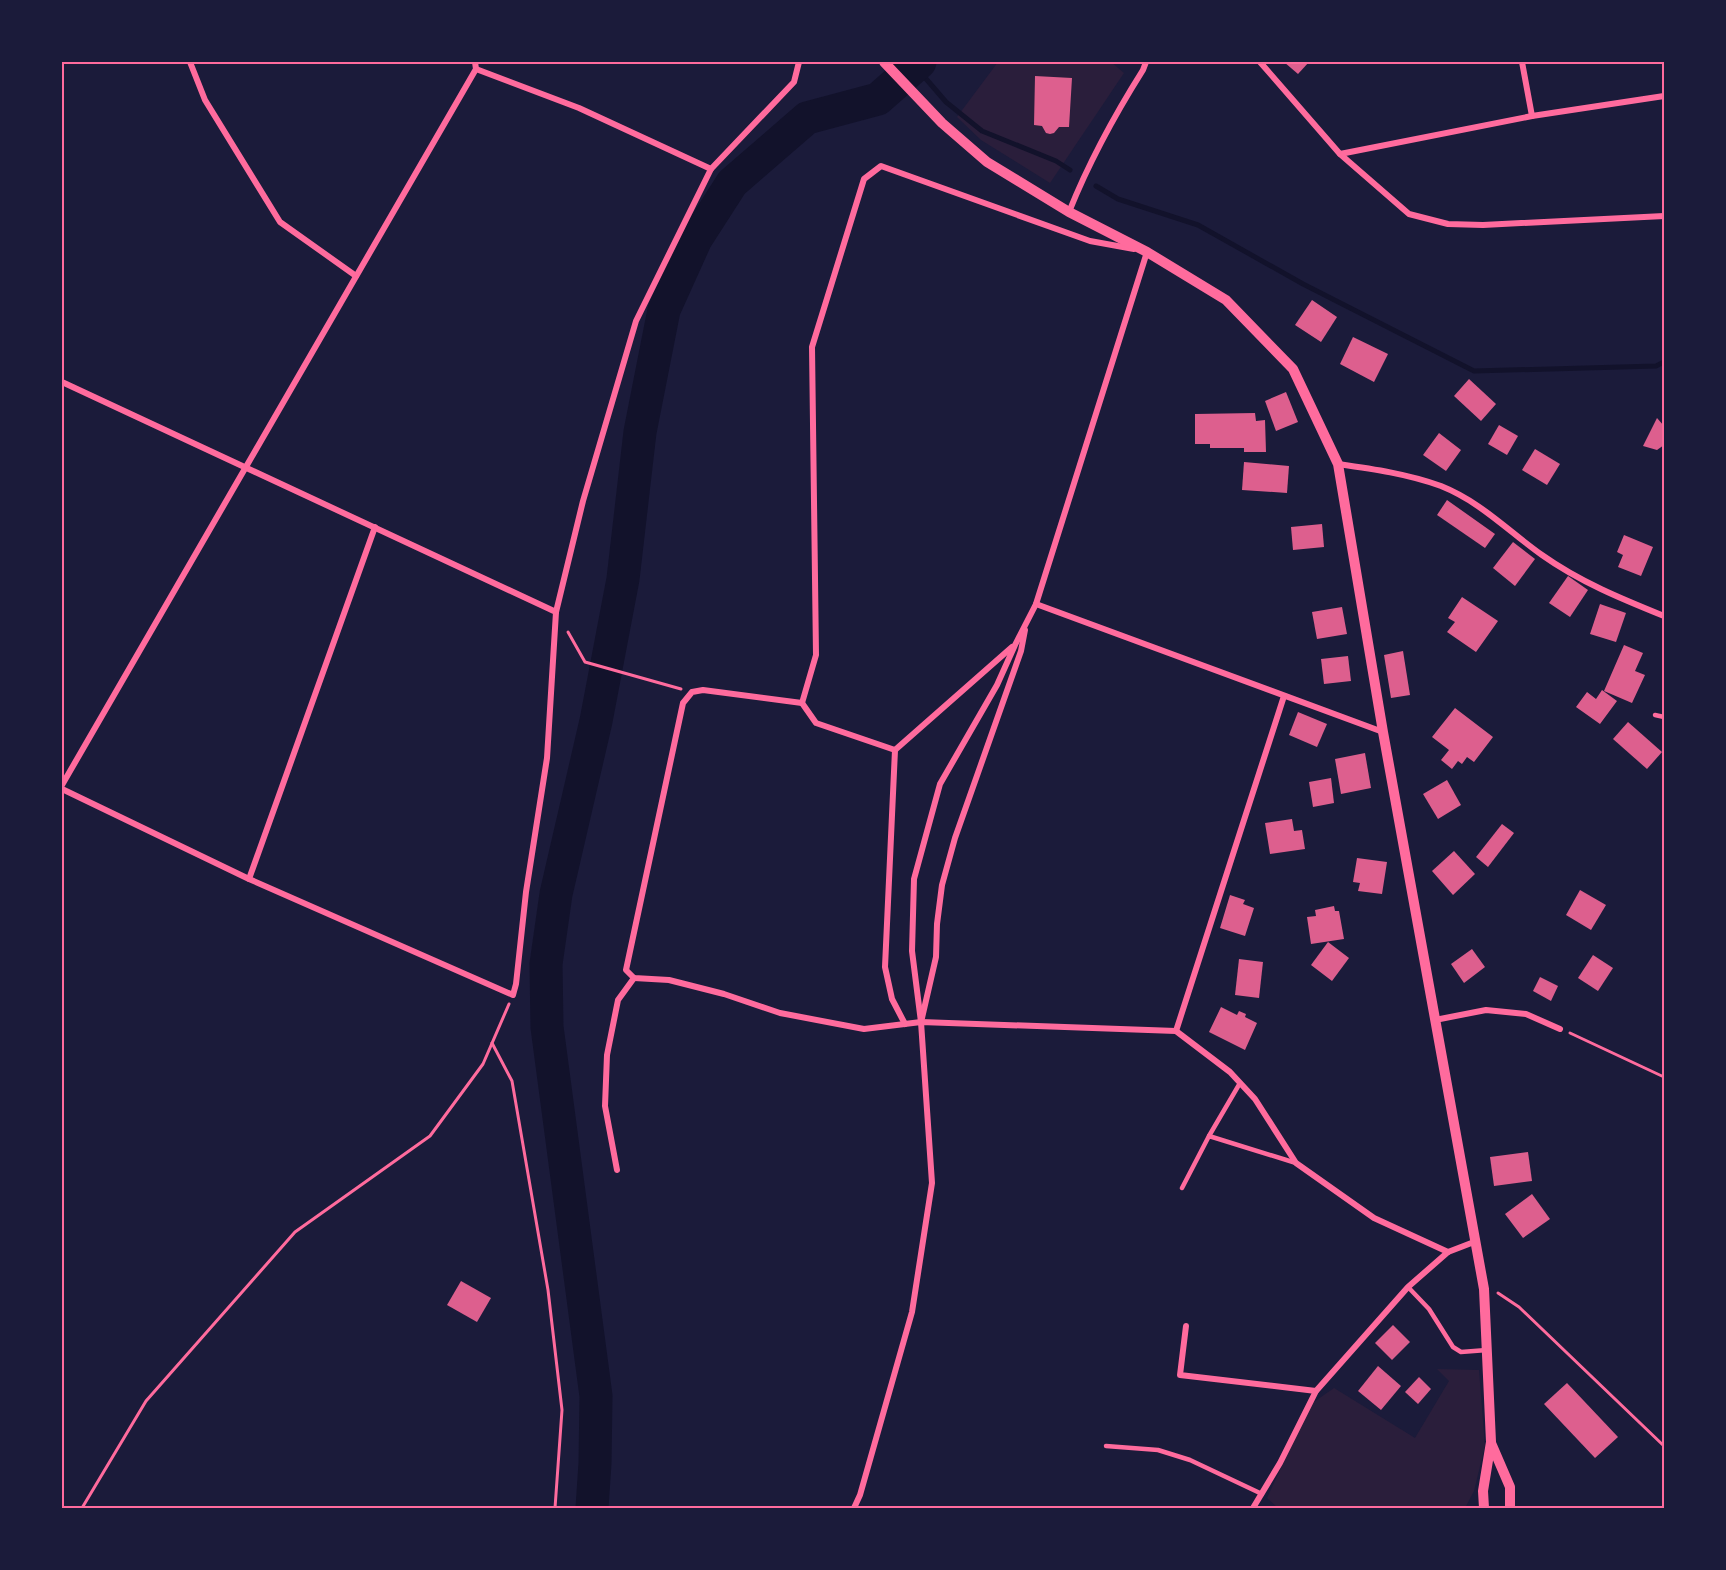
<svg xmlns="http://www.w3.org/2000/svg" width="1726" height="1570" viewBox="0 0 1726 1570" font-family="'Open Sans',sans-serif">
	<rect width="100%" height="100%" fill="#1b1b3a"/>
	<g fill="#2a1e3b">
		<polygon points="998,62 1111,62 1124,73 1050,183 981,140 957,117"/>
		<polygon points="1437,1369 1479,1370 1485,1446 1474,1491 1465,1508 1278,1508 1267,1498 1311,1404 1334,1388 1415,1438 1449,1381"/>
	</g>
	<g fill="none" stroke-linecap="round" stroke-linejoin="round">
		<g stroke="#12122b" stroke-width="5">
			<polyline points="915,66 946,102 982,131 1056,161 1070,170"/>
			<polyline points="1096,186 1118,199 1198,225 1303,284 1474,371 1656,366 1664,362"/>
		</g>
		<polyline stroke="#12122b" stroke-width="33" points="592,1508 595,1463 596,1396 547,1027 546,964 556,894 596,721 623,579 640,432 664,310 696,239 732,183 807,118 878,99 920,62"/>
	</g>
	<g fill="#dd5f8e">
		<polygon points="1284,62 1309,62 1298,74"/>
		<polygon points="1035,76 1072,78 1069,127 1059,127 1054,133 1050,134 1046,133 1042,126 1034,125"/>
		<polygon points="1312,300 1337,317 1321,342 1295,325"/>
		<polygon points="1353,337 1388,354 1374,382 1340,364"/>
		<polygon points="1469,379 1496,404 1481,421 1454,396"/>
		<polygon points="1286,392 1298,422 1276,431 1265,401"/>
		<polygon points="1255,413 1256,421 1265,420 1266,452 1244,452 1244,448 1210,448 1210,444 1195,444 1195,414"/>
		<polygon points="1657,418 1664,426 1664,445 1657,450 1643,446"/>
		<polygon points="1499,425 1518,436 1507,455 1488,444"/>
		<polygon points="1439,433 1461,450 1446,471 1423,455"/>
		<polygon points="1535,449 1560,464 1547,485 1522,470"/>
		<polygon points="1244,462 1289,466 1287,493 1242,490"/>
		<polygon points="1447,500 1495,534 1485,548 1437,515"/>
		<polygon points="1322,524 1324,547 1293,550 1291,527"/>
		<polygon points="1624,535 1653,547 1641,576 1618,567 1623,555 1617,552"/>
		<polygon points="1513,542 1535,559 1515,586 1493,568"/>
		<polygon points="1568,576 1588,590 1570,617 1549,603"/>
		<polygon points="1462,597 1498,621 1476,652 1447,632 1455,622 1448,618"/>
		<polygon points="1600,604 1626,613 1616,642 1590,634"/>
		<polygon points="1342,607 1347,634 1317,639 1312,612"/>
		<polygon points="1624,645 1643,653 1635,671 1645,675 1632,703 1604,691"/>
		<polygon points="1403,651 1410,695 1391,698 1384,655"/>
		<polygon points="1348,656 1351,681 1324,684 1321,659"/>
		<polygon points="1602,690 1617,701 1600,724 1576,707 1587,692 1596,699"/>
		<polygon points="1455,708 1493,737 1474,762 1467,757 1462,764 1458,761 1452,769 1441,760 1449,750 1432,737"/>
		<polygon points="1298,712 1327,724 1317,747 1289,735"/>
		<polygon points="1628,722 1662,752 1647,769 1613,739"/>
		<polygon points="1365,753 1371,788 1341,794 1335,759"/>
		<polygon points="1331,778 1334,803 1313,807 1309,782"/>
		<polygon points="1447,780 1461,805 1438,819 1423,794"/>
		<polygon points="1292,819 1294,831 1302,830 1305,849 1270,854 1265,823"/>
		<polygon points="1502,824 1514,833 1488,867 1476,857"/>
		<polygon points="1454,851 1475,874 1453,895 1432,871"/>
		<polygon points="1357,858 1387,862 1382,894 1358,891 1360,883 1353,882"/>
		<polygon points="1580,890 1606,905 1591,930 1566,915"/>
		<polygon points="1230,895 1245,900 1243,904 1254,908 1245,936 1220,928"/>
		<polygon points="1334,906 1335,911 1339,911 1344,939 1311,944 1307,917 1316,916 1315,910"/>
		<polygon points="1328,942 1349,958 1332,981 1311,965"/>
		<polygon points="1472,949 1485,967 1464,983 1451,964"/>
		<polygon points="1593,955 1613,968 1598,991 1578,978"/>
		<polygon points="1239,959 1263,962 1259,998 1235,995"/>
		<polygon points="1540,977 1558,986 1551,1001 1533,991"/>
		<polygon points="1221,1007 1237,1015 1239,1011 1246,1014 1245,1017 1257,1023 1245,1050 1209,1032"/>
		<polygon points="1528,1152 1532,1181 1494,1186 1490,1157"/>
		<polygon points="1532,1194 1550,1219 1523,1238 1505,1214"/>
		<polygon points="461,1281 491,1298 477,1322 447,1305"/>
		<polygon points="1393,1325 1410,1342 1392,1360 1375,1343"/>
		<polygon points="1378,1366 1401,1386 1381,1410 1358,1391"/>
		<polygon points="1419,1377 1431,1389 1418,1404 1405,1392"/>
		<polygon points="1567,1383 1618,1437 1595,1458 1544,1404"/>
	</g>
	<g fill="none" stroke-linecap="round" stroke-linejoin="round">
		<g stroke="#ff6b9d" stroke-width="3">
			<polyline points="568,632 585,662 681,689"/>
			<polyline points="1570,1033 1664,1077"/>
			<polyline points="492,1043 512,1081 548,1290 562,1410 555,1508"/>
			<polyline points="1498,1293 1519,1307 1664,1446"/>
			<polyline points="82,1508 146,1401 295,1232 430,1136 483,1064 509,1004"/>
		</g>
		<g stroke="#ff6b9d" stroke-width="4.5">
			<polyline points="1655,715 1664,717"/>
			<polyline points="1209,1136 1240,1083"/>
			<polyline points="1182,1188 1209,1136 1296,1163"/>
			<polyline points="1408,1287 1429,1309 1453,1347 1461,1352 1487,1350"/>
			<polyline points="1106,1446 1158,1450 1190,1460 1262,1494"/>
		</g>
		<g stroke="#ff6b9d" stroke-width="6">
			<polyline points="190,62 205,100 280,222 356,276"/>
			<polyline points="1260,62 1340,154 1409,214 1448,224 1483,225 1664,216"/>
			<polyline points="1522,62 1532,116"/>
			<polyline points="476,69 579,108 711,169"/>
			<polyline points="1340,154 1532,116 1664,96"/>
			<path d="M1069,212C1089,162 1114,116 1143,70L1146,62"/>
			<polyline points="1134,249 1090,241 881,166 864,179 812,347 816,655 802,703 703,690 692,692 683,703 626,970 634,978 669,980 724,994 780,1013 864,1029 921,1022 1176,1031"/>
			<polyline points="62,382 556,612"/>
			<path d="M1338,464C1373,469 1408,474 1441,486C1481,502 1508,531 1542,555C1580,582 1622,599 1664,616"/>
			<polyline points="1036,604 1383,732"/>
			<polyline points="802,703 816,723 895,750"/>
			<polyline points="62,785 476,69 475,62"/>
			<polyline points="62,789 249,879 513,995 516,984 526,892 547,758 556,612 583,501 636,321 711,169 794,82 799,62"/>
			<polyline points="249,879 375,527"/>
			<polyline points="922,1018 936,957 937,924 942,885 955,838 1021,651 1025,630"/>
			<polyline points="1435,1020 1486,1010 1526,1014 1560,1029"/>
			<polyline points="905,1024 892,999 885,967 895,750 1012,647"/>
			<polyline points="1176,1031 1230,1072 1255,1099 1296,1163 1374,1218 1448,1252"/>
			<polyline points="1176,1031 1284,696"/>
			<polyline points="617,1170 605,1106 607,1055 618,1000 634,978"/>
			<polyline points="1186,1326 1180,1375 1316,1391"/>
			<polyline points="854,1508 860,1495 912,1312 932,1183 921,1022 912,951 914,879 940,784 997,685 1015,645 1036,604 1147,252"/>
			<polyline points="1253,1508 1280,1463 1316,1391 1408,1287 1448,1252 1474,1242"/>
		</g>
		<g stroke="#ff6b9d" stroke-width="10">
			<polyline points="884,62 942,123 987,162 1069,212 1147,252 1226,300 1293,369 1338,464 1383,732 1484,1289 1491,1442 1483,1491 1484,1508"/>
			<polyline points="1491,1443 1510,1487 1510,1508"/>
		</g>
	</g>
	<rect width="1726" height="1570" fill="none" stroke="#1b1b3a" stroke-width="126"/>
	<rect x="63" y="63" width="1600" height="1444" fill="none" stroke="#ff6b9d" stroke-width="2"/>
</svg>
